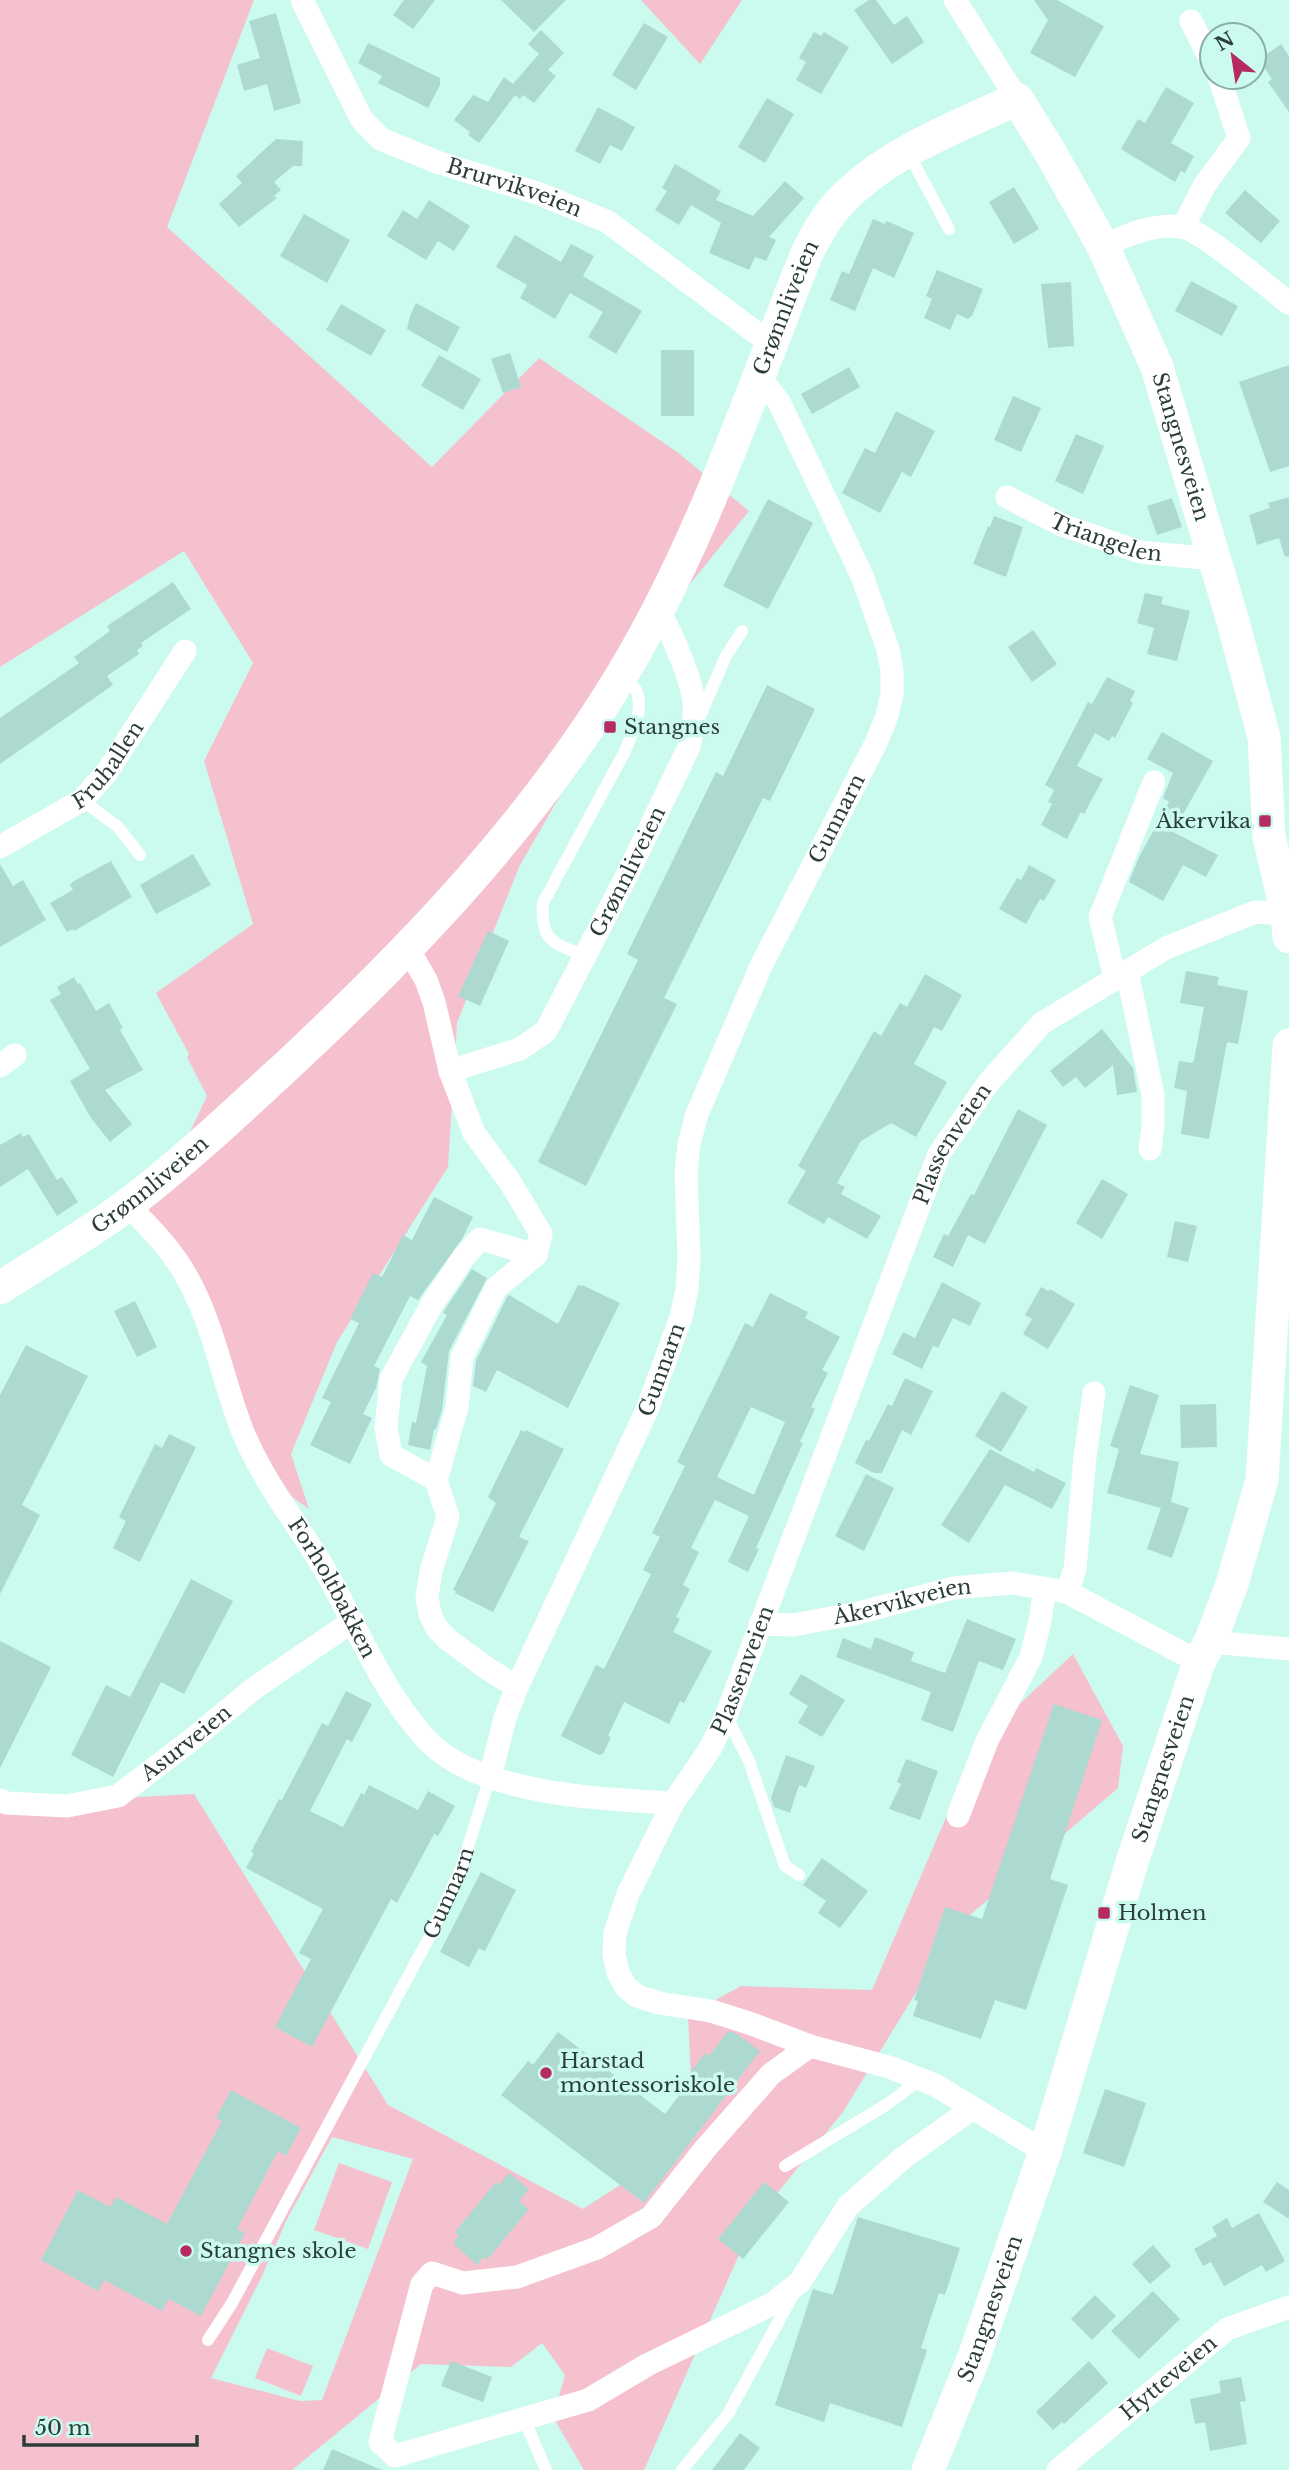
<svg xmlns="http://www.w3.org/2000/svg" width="1289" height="2470" viewBox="0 0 1289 2470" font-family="'Libre Baskerville',serif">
	<rect width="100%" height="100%" fill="#cbfaef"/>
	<g fill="#f5c1ce" fill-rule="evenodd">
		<polygon points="0,0 254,0 167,227 432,467 539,358 677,452 749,511 661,620 519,867 457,1023 448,1167 337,1342 291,1454 309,1509 268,1480 204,1313 122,1209 176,1161 207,1096 187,1057 189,1054 156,993 253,924 204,761 253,663 184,551 0,667"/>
		<polygon points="641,0 742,0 700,64"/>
		<path d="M1073,1654L1123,1746L1118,1788L956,1927L843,2112L753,2223L644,2470H584L553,2417L565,2375L542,2343L511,2367L421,2364L292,2470H0V1800L104,1799L194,1794L388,2105L583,2209L694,2137L688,2015L741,1986L872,1990L978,1743ZM332,2137L413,2159L322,2400L300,2401L211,2378L263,2274L286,2221Z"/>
		<polygon points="339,2163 392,2182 368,2249 314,2230"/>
		<polygon points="267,2348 313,2366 301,2396 255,2378"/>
	</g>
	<g fill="#addad0" fill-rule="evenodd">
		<polygon points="404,0 435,0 413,29 393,15"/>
		<polygon points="501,0 566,0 534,32"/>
		<polygon points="869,0 876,0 894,25 907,16 924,42 892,64 854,10"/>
		<polygon points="1034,0 1057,0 1104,26 1075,77 1030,53 1048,20"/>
		<polygon points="276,13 301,103 274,111 267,84 244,91 237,65 260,58 249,21"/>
		<polygon points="644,23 668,37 636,90 612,75"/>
		<polygon points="541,30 564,53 548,70 556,76 534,103 523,95 520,99 515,95 479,143 468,135 470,132 454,120 473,95 488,102 504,77 513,84 539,54 528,44"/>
		<polygon points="814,32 821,36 824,32 849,47 821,94 796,80 806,62 799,58"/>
		<polygon points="368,43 440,78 440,85 428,108 378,83 382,76 358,63"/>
		<polygon points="1281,44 1289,56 1289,112 1268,82 1272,79 1259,60"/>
		<polygon points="1166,87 1194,103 1171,143 1194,156 1185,173 1181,171 1175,182 1121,149 1138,119 1145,123"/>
		<polygon points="767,98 794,114 765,163 738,147"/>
		<polygon points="598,107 635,127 622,151 610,145 600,164 575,151"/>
		<polygon points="276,139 303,141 302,166 293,166 274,182 281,190 274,196 277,198 239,227 219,204 242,183 236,176"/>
		<polygon points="675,164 721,191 716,200 753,216 785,181 804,198 769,237 776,240 766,261 755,257 749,270 709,253 721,223 691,205 679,225 655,210 667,191 662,188"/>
		<polygon points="1014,187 1039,229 1014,244 989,202"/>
		<polygon points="1245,190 1280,221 1261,243 1225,213"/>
		<polygon points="429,200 470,226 454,251 438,241 426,260 387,236 403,210 417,219"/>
		<polygon points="304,214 350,240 327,283 280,256"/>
		<polygon points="873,219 885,224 887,221 914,233 894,278 873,268 855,311 830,300 842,271 849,274"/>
		<polygon points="515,235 561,262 571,244 594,256 583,276 642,311 616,354 588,337 603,312 570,293 555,319 520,298 527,285 496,267"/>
		<polygon points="937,270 983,289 972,316 968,319 957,314 950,330 924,318 932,299 926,296"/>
		<polygon points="1191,281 1238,306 1222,336 1175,311"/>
		<polygon points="1071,282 1074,346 1048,348 1041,284"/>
		<polygon points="416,303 460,327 447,352 407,329 410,316"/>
		<polygon points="341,304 386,330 371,356 326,330"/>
		<rect x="661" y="350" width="33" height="66"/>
		<polygon points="510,353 521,387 503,393 491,359"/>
		<polygon points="439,355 481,379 463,410 421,386"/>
		<polygon points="1289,365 1289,466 1270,472 1239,382"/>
		<polygon points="849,367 860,387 812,414 801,394"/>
		<polygon points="1013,396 1041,408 1021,452 994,440"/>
		<polygon points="896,411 935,431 911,477 902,472 880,513 842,493 865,448 875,453"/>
		<polygon points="1076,434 1104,446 1083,494 1055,481"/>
		<polygon points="1289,497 1289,556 1285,557 1279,538 1257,545 1249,515 1270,508 1268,503"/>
		<polygon points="1172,498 1182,527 1157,535 1147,506"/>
		<polygon points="768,499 813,523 768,609 723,586"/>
		<polygon points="994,516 1023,527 1006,577 973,564 988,526 990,527"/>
		<polygon points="173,582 191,609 141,643 143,646 137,650 139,654 107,676 113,685 0,764 0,718 79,663 74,657 110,631 107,626"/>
		<polygon points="1145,593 1163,597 1161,604 1190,611 1177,661 1147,654 1154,628 1137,623"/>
		<polygon points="1033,630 1057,664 1032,682 1008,647"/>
		<polygon points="1107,677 1135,691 1130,701 1133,703 1115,738 1112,736 1109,741 1095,733 1077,766 1103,779 1084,814 1081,812 1067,839 1041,825 1052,804 1048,802 1054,790 1045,785 1088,702 1092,704"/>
		<polygon points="767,685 815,709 770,801 763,798 664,998 677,1004 586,1186 538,1162 638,960 627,954 716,772 723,776"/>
		<polygon points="1162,732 1213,761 1173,832 1218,855 1206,877 1183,865 1163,901 1129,882 1139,857 1169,802 1163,798 1173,773 1147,759"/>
		<polygon points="193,854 211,885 156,914 140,885"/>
		<polygon points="111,861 132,897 74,931 73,929 67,932 50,903 73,890 70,885 74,881"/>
		<polygon points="0,864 13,886 23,880 46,920 0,947"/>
		<polygon points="1029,865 1056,880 1044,901 1040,899 1026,924 999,909 1017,878 1021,880"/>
		<polygon points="488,931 509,941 480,1006 458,996"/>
		<polygon points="1186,971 1219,977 1217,985 1248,991 1238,1044 1227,1042 1209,1139 1181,1134 1187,1091 1174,1088 1179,1061 1192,1063 1194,1060 1204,1007 1180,1003"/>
		<polygon points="925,974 962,995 942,1031 934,1027 914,1064 947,1082 916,1137 891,1123 861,1141 837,1183 845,1187 841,1194 881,1216 867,1239 828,1217 824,1224 787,1203 806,1171 798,1166 874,1031 881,1036 900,1003 907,1007"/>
		<polygon points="74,977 78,984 80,983 96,1011 109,1003 123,1028 120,1030 143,1070 105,1090 132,1124 110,1142 91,1118 70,1081 90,1069 50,1000 61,994 57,987"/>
		<polygon points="1102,1029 1133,1068 1137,1092 1117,1095 1113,1065 1085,1088 1076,1077 1063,1087 1050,1071"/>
		<polygon points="1018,1109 1047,1125 985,1244 968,1235 953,1267 933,1257 944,1234 948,1236 971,1194 974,1195"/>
		<polygon points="21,1133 23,1137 29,1134 57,1180 62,1177 78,1202 57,1216 28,1169 0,1187 0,1145"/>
		<polygon points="1102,1179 1128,1194 1102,1239 1076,1223"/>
		<polygon points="434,1197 473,1217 462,1239 418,1300 410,1296 374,1366 380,1369 376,1388 363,1414 372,1418 350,1464 310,1445 331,1402 322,1398 359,1323 350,1319 373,1273 382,1277 403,1235 412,1240"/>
		<polygon points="1175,1221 1197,1226 1188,1262 1167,1257"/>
		<polygon points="472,1269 487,1278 449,1351 442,1410 436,1429 434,1429 430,1450 408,1445 412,1422 416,1423 427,1366 421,1362 447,1315 443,1313 444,1311"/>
		<polygon points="942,1282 981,1303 970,1326 953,1318 938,1348 933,1346 922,1369 892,1354 903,1332 915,1338"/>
		<polygon points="578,1285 581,1286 582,1285 620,1303 568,1408 497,1370 486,1392 473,1386 476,1361 507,1297 509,1295 558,1324"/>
		<polygon points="1041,1287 1048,1291 1050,1289 1075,1304 1048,1349 1023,1334 1032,1319 1025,1315"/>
		<path d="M770,1293L808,1312L805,1318L840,1337L822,1370L828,1373L811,1407L815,1409L800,1442L803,1443L756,1548L759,1549L748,1572L728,1562L749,1516L715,1500L691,1548L699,1552L683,1585L690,1589L676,1617L680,1619L673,1632L712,1651L684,1703L680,1701L669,1724L624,1702L608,1736L611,1737L603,1754L599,1755L561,1736L596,1665L604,1669L651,1574L643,1570L660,1537L652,1533L685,1466L677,1462L745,1323L753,1327ZM751,1407L785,1422L754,1495L717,1477Z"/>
		<polygon points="135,1301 157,1347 137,1357 114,1311"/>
		<polygon points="26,1345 88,1376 22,1505 40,1515 0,1594 0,1395"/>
		<polygon points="905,1378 933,1391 911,1435 902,1430 882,1473 874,1473 855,1463 866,1440 869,1441 888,1404 892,1406"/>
		<polygon points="1130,1385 1159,1395 1140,1454 1179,1462 1171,1502 1189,1508 1172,1558 1147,1549 1161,1508 1107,1493 1119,1449 1110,1446"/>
		<polygon points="1002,1391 1028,1407 1001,1452 975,1436"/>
		<polygon points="1216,1404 1217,1447 1181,1448 1180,1405"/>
		<polygon points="521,1430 525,1432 526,1430 564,1449 519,1537 529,1541 493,1612 455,1593 456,1591 453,1590 496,1503 488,1497"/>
		<polygon points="169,1434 196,1447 140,1562 113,1548 126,1521 119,1517 155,1444 162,1448"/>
		<polygon points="990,1449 1034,1472 1036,1468 1066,1483 1052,1509 1005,1485 969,1543 941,1525"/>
		<polygon points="866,1474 894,1488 864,1551 835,1536"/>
		<polygon points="191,1579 233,1601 184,1694 161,1682 113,1777 71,1755 106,1685 130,1697"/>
		<polygon points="967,1619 1016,1639 1003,1670 979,1661 953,1732 921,1720 931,1692 836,1657 843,1638 871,1649 875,1637 914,1652 911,1661 945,1673"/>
		<polygon points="0,1641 51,1667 0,1768"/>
		<polygon points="801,1674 845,1700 822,1737 798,1723 808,1706 789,1694"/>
		<polygon points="346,1691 372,1704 352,1742 347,1739 310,1811 343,1827 361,1793 364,1795 369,1785 418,1810 428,1791 455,1806 438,1836 434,1834 397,1903 391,1899 312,2047 275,2027 311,1959 299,1953 323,1909 246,1868 254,1853 251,1852 279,1799 282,1800 322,1723 328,1726"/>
		<polygon points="1054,1704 1102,1720 1050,1879 1068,1885 1026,2010 995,2000 981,2039 913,2016 918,2001 914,2000 945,1907 982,1919"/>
		<polygon points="786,1755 815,1766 806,1788 799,1785 790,1813 774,1807 771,1798"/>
		<polygon points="906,1759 938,1771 920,1820 889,1809 901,1784 897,1782"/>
		<polygon points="822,1858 868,1891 840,1928 818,1913 826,1901 803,1885"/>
		<polygon points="481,1872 516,1890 485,1951 479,1948 469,1967 440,1952"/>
		<polygon points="728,2031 737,2034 760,2051 644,2203 501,2095 528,2061 533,2065 558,2032 665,2114 693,2077 689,2074 705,2053 709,2056"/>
		<polygon points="1105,2089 1146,2103 1124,2167 1083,2153"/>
		<polygon points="231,2090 301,2128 286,2156 278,2151 237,2229 245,2233 201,2316 169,2299 162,2311 104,2280 98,2291 41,2260 78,2190 110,2207 116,2197 167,2224 222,2121 216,2118"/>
		<polygon points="509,2173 529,2189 519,2201 529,2209 488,2259 484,2257 477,2265 453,2243 459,2236 455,2232 496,2182 499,2185"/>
		<polygon points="764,2182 789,2202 743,2259 718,2239"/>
		<polygon points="1277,2182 1289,2190 1289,2219 1263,2202"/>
		<polygon points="1259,2213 1285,2261 1266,2272 1262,2265 1224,2286 1211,2262 1203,2266 1194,2249 1217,2236 1212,2227 1227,2218 1232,2228"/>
		<polygon points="858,2217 960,2248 945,2295 939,2293 921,2348 927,2350 902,2427 830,2403 824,2422 775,2405 813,2289 833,2295"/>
		<polygon points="1153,2245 1171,2266 1150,2284 1132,2264"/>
		<polygon points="1153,2291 1180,2319 1139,2359 1111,2331"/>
		<polygon points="1095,2295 1116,2316 1092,2340 1071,2319"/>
		<polygon points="451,2361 492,2377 483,2402 441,2386"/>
		<polygon points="1089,2361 1108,2383 1064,2424 1062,2422 1053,2430 1036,2412"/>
		<polygon points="1241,2377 1246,2401 1240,2402 1247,2444 1210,2451 1205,2422 1195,2424 1190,2399 1221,2393 1219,2381"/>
		<polygon points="740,2433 760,2448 744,2470 712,2470"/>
		<polygon points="332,2449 382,2470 323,2470"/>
	</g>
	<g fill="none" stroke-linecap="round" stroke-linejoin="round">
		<g stroke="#fff" stroke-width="12">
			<polyline points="909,154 949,229"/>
			<polyline points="700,716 726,656 742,631"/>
			<polyline points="82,800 118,827 140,855"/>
			<path d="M586,957C554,942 540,943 543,903L624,753C631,736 645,709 636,690C633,685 627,682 622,679"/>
			<polyline points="726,1716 749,1761 785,1866 799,1875"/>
			<polyline points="785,2166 886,2105 921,2079"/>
			<path id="s1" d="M208,2340L232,2303L431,1934L461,1869L490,1777"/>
			<polyline points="524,2419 546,2470"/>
			<polyline points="682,2470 728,2414 793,2295"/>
		</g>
		<g stroke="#fff" stroke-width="23">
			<path id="s2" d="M302,0L362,120L381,139L437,162L540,194L608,222L770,343"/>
			<polyline points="955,0 1017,99"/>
			<polyline points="1191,21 1212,63"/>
			<polyline points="1183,227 1204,186 1239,138 1219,77"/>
			<path d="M1103,246C1127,235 1154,223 1182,227C1202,230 1269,288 1289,303"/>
			<path id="s3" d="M1007,497L1062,525L1140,552L1214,559"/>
			<path id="s4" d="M0,847L82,800L107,772L185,651"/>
			<polyline points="408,949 426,980 434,1002 450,1071 474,1133 510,1182 541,1234 536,1255 480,1239 463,1258 432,1304 391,1379 386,1427 391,1455 436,1480"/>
			<polyline points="1127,971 1153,1095 1153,1126 1150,1149"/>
			<polyline points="1115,978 1100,917 1154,782"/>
			<polyline points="0,1066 15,1055"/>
			<path id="s5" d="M450,1071L520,1049L546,1031L626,877L689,747C692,733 695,717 694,703C692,680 670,628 657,609"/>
			<path id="s6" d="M127,1205C151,1228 175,1253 190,1283C214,1328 223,1380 241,1427C262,1482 301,1527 329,1577C359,1632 384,1694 427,1740C477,1794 603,1800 673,1803"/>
			<polyline points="1067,1592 1075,1569 1085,1457 1094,1393"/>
			<path id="s7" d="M760,1624L793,1625L858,1613L953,1588L1012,1583L1067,1592L1199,1662"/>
			<polyline points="1210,1642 1289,1649"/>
			<polyline points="517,1687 488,1669 447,1639 436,1627 430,1614 427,1597 431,1571 448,1517 436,1480 457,1407 462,1357 496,1288 536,1255"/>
			<path id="s8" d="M490,1777L505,1718L517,1687L647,1410L681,1317L687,1290L689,1257L686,1173L689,1144L697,1114L761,966L876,743L887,716L892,694V671L888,649L862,576L825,498L779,402L759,376"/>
			<path id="s9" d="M0,1800L6,1803L67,1806L118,1796L194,1738L253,1689L353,1621"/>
			<polyline points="958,1816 987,1741 1031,1657 1040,1621 1045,1588"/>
			<polyline points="810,2046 771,2074 705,2149 651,2217 597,2248 517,2277 463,2283 432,2273 422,2284 380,2442 395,2456 588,2400 647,2365 772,2304 800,2282 848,2206 903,2158 973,2108"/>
			<path id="s10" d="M1045,2152L935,2085L889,2067L810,2046L749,2023L711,2011L659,2003L637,1996L626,1987L618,1973L614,1954L615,1933L628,1894L673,1803L710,1749L726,1716L939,1154L989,1082L1042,1023L1166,948L1255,912L1287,914"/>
			<path id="s11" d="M1058,2470L1227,2329L1289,2307"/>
		</g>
		<g stroke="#fff" stroke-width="33">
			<path id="s12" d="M0,1288C43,1260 89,1234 130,1203C187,1159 239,1110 292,1061C415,946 532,823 620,678C701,545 749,397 807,253C816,235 826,217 839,203C887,152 955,128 1017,99L1050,152L1103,246L1157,367L1232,618L1264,737L1269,837L1287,914L1289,937"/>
			<path id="s13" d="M928,2470L974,2357L1045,2152L1132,1862L1199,1662L1210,1642L1232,1584L1262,1480L1289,1045"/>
		</g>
	</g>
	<g fill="#b62a63" stroke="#cbfaef" stroke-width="2.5">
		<rect x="603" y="720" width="14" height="14" rx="3.5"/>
		<rect x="1258" y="814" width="14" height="14" rx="3.5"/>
		<rect x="1097" y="1906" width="14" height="14" rx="3.5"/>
		<circle cx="546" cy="2073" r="7"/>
		<circle cx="186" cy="2251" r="7"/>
	</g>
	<g text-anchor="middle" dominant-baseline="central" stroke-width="7" stroke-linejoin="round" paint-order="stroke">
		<g font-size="21" fill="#2c3e3a" stroke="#cbfaef">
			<text stroke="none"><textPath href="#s2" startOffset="303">Brurvikveien</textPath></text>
			<text stroke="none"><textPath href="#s12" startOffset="1283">Grønnliveien</textPath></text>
			<text stroke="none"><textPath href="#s12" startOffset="1995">Stangnesveien</textPath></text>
			<text stroke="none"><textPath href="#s3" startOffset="108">Triangelen</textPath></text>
			<text stroke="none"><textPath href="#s4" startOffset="138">Fruhallen</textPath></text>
			<text stroke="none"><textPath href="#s8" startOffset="1031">Gunnarn</textPath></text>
			<text stroke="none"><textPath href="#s5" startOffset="284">Grønnliveien</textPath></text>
			<text stroke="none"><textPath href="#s10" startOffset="1372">Plassenveien</textPath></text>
			<text stroke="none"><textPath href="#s12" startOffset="182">Grønnliveien</textPath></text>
			<text stroke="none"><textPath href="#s8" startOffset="443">Gunnarn</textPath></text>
			<text stroke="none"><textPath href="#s6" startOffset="439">Forholtbakken</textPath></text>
			<text stroke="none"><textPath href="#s7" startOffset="145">Åkervikveien</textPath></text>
			<text stroke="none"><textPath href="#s10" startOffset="805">Plassenveien</textPath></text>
			<text stroke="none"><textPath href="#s9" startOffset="206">Asurveien</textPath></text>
			<text stroke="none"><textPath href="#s13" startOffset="740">Stangnesveien</textPath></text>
			<text stroke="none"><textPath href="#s1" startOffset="508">Gunnarn</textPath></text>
			<text stroke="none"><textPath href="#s13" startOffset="173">Stangnesveien</textPath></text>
			<text stroke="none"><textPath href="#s11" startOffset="144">Hytteveien</textPath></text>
		</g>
		<g font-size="21" fill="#2c3e3a" stroke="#cbfaef" text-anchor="start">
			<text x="624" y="727">Stangnes</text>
			<text x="1251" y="821" text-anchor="end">Åkervika</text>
			<text x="1118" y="1913">Holmen</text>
			<text x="560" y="2061">Harstad<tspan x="560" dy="24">montessoriskole</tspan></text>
			<text x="200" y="2251">Stangnes skole</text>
		</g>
	</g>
	<g transform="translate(1233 56) rotate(330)"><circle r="33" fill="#cbfaef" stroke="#8bafa7" stroke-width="2"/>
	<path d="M0-5L12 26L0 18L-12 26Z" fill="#b62a63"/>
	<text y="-10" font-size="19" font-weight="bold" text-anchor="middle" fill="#2c3e3a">N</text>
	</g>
	<path d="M24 2435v10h173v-10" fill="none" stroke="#2c3e3a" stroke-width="3.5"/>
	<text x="35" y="2435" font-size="21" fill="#2c3e3a" stroke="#cbfaef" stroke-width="5" paint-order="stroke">50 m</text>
</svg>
